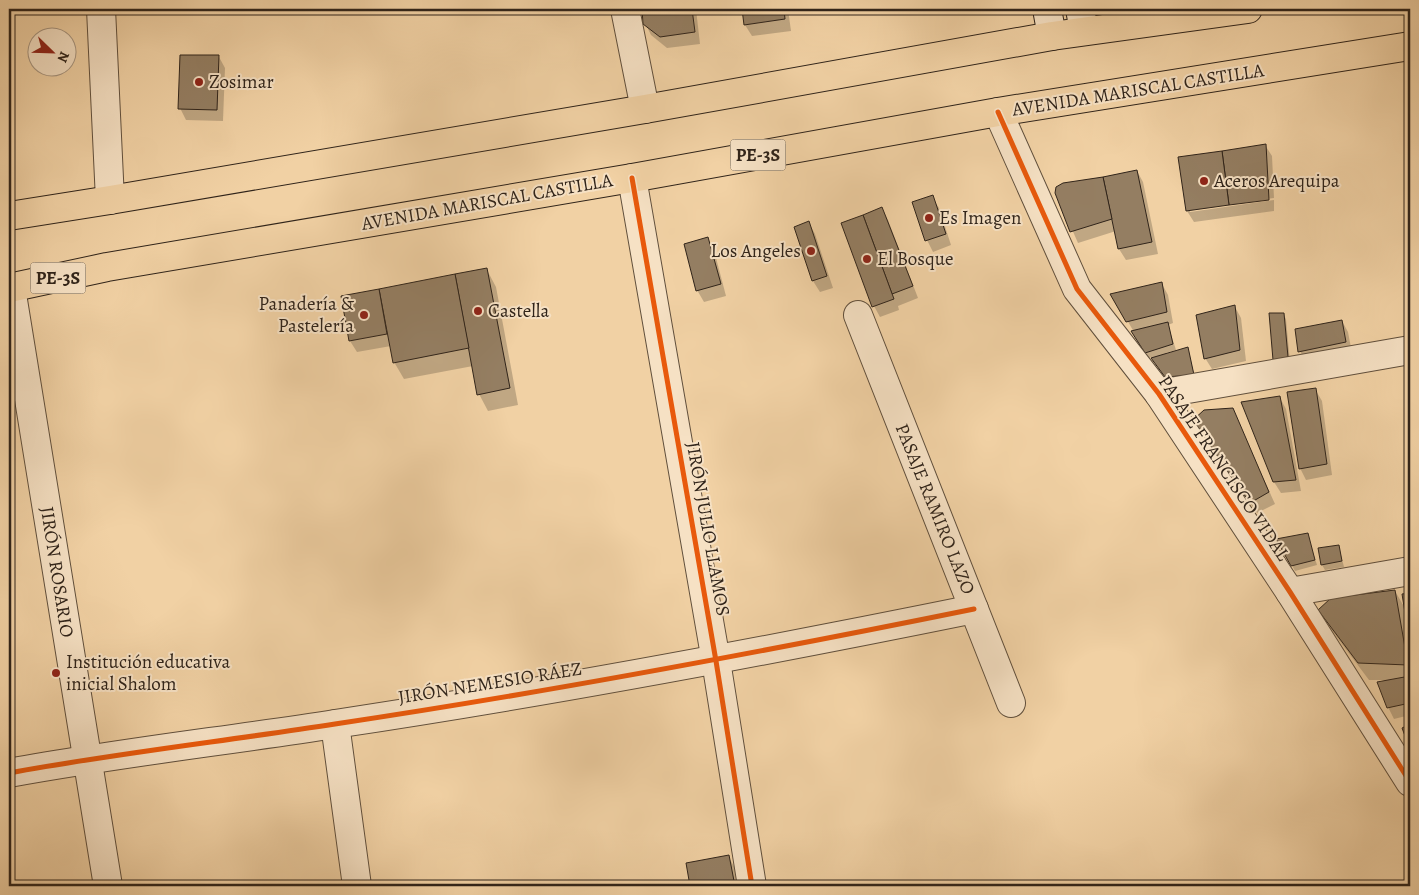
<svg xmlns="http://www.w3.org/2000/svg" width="1419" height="895" viewBox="0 0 1419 895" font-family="Alegreya,serif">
	<rect width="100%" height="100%" fill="#f1d1a4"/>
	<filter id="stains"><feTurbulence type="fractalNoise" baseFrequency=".004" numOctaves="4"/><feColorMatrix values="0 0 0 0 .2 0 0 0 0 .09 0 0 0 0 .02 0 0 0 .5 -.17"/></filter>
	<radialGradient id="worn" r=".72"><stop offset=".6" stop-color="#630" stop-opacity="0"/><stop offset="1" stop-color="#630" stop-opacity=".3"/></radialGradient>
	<g fill="#0003">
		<polygon points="643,9 696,9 700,44 667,48 651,35 645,23"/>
		<polygon points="743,9 788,9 791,31 752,36 745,25"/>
		<polygon points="219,57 225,68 223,121 186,120 180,108"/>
		<polygon points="1265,145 1272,156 1274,198 1190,210 1190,212 1274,200 1274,211 1194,222 1187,211 1180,158"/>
		<polygon points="1137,171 1143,182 1158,254 1126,260 1119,249 1116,231 1078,243 1056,193 1063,184"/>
		<polygon points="932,197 939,208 951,245 933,252 927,240"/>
		<polygon points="882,208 888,220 918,298 898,306 899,310 880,317 874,306"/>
		<polygon points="809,223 815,234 833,288 820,292 813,281"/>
		<polygon points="708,239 714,250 726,296 704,302 697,290"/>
		<polygon points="487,270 496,287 518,405 488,411 479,394 473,366 404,379 394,362 391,346 357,352 350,341 342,297"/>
		<polygon points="1162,284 1168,295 1173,323 1168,325 1176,350 1166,353 1166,355 1187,349 1196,380 1170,382 1152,357 1149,358 1112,294"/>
		<polygon points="1235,307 1241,318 1246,361 1212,369 1205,358"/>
		<polygon points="1270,314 1283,314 1286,319 1290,362 1274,360"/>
		<polygon points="1342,321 1348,332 1352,353 1306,362 1300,351"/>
		<polygon points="9,379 15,390 9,408"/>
		<polygon points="1315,389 1322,401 1332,475 1306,480 1300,468"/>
		<polygon points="1280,398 1286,409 1301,491 1281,493 1274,482"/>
		<polygon points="1232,409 1275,504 1257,513 1200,432"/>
		<polygon points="1307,534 1317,565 1295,571 1278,540"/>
		<polygon points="1339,547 1344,567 1325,570 1322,565"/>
		<polygon points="1395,591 1406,610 1404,595 1410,594 1410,715 1394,719 1388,707 1385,680 1369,680 1330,628 1320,611"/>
		<polygon points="728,856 738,873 741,886 692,886 688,864"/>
	</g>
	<g fill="#947e62" stroke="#30241a">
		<polygon points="642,9 692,9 695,32 660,37 643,24"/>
		<polygon points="742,9 784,9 785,19 744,25"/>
		<polygon points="180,55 219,55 217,110 178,109"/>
		<polygon points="1410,140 1410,200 1406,141"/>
		<polygon points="1266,144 1269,200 1229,205 1222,151"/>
		<polygon points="1222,151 1229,205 1186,211 1178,157"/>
		<polygon points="1137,170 1152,242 1118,249 1103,177"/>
		<polygon points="1103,177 1112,219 1070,232 1055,193 1056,187 1063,183"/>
		<polygon points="933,195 946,234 925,241 912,202"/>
		<polygon points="882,207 913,286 892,294 863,215"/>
		<polygon points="863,215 894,299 872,307 841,223"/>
		<polygon points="809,221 827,276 812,281 794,227"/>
		<polygon points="708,237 721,284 696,291 684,244"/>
		<polygon points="487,268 510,388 477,395 455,274"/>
		<polygon points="455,274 469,348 393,363 379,289"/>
		<polygon points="1162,282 1167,312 1126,322 1110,294"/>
		<polygon points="379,289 387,334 349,341 341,296"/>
		<polygon points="1235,305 1240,350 1204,359 1196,315"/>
		<polygon points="1269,313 1284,313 1288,357 1273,360"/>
		<polygon points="1342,320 1346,342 1298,352 1295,329"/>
		<polygon points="1168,322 1173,344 1145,353 1131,331"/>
		<polygon points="1188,347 1194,375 1165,377 1151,358"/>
		<polygon points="1316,388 1327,464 1299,469 1287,392"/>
		<polygon points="1280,396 1296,480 1273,482 1241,402"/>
		<polygon points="1233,408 1269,492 1250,503 1192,421 1204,410"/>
		<polygon points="1308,533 1315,560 1291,566 1276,539"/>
		<polygon points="1339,545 1342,561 1321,565 1318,548"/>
		<polygon points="1395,590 1408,665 1358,663 1318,610 1331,598"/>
		<polygon points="1410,593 1410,644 1402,594"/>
		<polygon points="1410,676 1410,703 1387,708 1377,682"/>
		<polygon points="1410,724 1410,749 1402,728"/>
		<polygon points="729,855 735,886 690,886 686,863"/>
	</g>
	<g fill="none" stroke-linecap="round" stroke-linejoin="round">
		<g stroke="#604f3c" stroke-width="30">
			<g id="street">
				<polyline points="101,9 110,200"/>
				<polyline points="625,9 645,109"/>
				<polyline points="998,112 1077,289 1159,394 1290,592 1410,782"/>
				<polyline points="632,178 716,661 752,886"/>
				<polyline points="11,288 108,886"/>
				<polyline points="858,315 1011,703"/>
				<polyline points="1159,394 1410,350"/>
				<polyline points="1290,592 1410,571"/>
				<polyline points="335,724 357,886"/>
				<path d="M9,773C117,753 226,741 335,724C549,692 762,652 974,609"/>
			</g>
		</g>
		<g stroke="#30241a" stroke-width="30">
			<g id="secondary">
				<polyline points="1047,9 1052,36"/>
				<polyline points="1080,9 1084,31"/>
			</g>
		</g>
		<g stroke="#30241a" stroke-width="30">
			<g id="highway">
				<polyline points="9,216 110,200 645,109 1052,36 1248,9"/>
				<polyline points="9,288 107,267 632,178 998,112 1410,46"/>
			</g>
		</g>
		<use href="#street" stroke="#f6e1c4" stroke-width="28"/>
		<use href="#secondary" stroke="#f6e1c4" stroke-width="28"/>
		<use href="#highway" stroke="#f1d1a4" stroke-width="28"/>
		<g stroke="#f6e1c4" stroke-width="8">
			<g id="cycleway">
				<polyline points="998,112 1077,289 1159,394 1290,592 1410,782"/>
				<polyline points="632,178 716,661 752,886"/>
				<path d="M9,773C117,753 226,741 335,724C549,692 762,652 974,609"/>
			</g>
		</g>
		<use href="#cycleway" stroke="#e8590c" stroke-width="5"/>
	</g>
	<g fill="#8f2418" stroke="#f6e1c4" stroke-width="2">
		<circle cx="199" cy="82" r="5"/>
		<circle cx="1204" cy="181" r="5"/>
		<circle cx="929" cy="218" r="5"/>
		<circle cx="811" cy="251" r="5"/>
		<circle cx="867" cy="259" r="5"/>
		<circle cx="478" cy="311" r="5"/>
		<circle cx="364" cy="315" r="5"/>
		<circle cx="56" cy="673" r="5"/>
	</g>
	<g text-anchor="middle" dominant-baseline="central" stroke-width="4" stroke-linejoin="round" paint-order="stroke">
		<g fill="#f6e1c4" stroke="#6b5d4d" stroke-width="1">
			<rect x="730.5" y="139.5" width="55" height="31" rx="4"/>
			<rect x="30.5" y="262.5" width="55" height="31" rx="4"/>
		</g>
		<g font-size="18" font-weight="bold" fill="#30241a">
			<text x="758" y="155">PE-3S</text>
			<text x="58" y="278">PE-3S</text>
		</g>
		<g font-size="19" fill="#30241a" stroke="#f6e1c4" text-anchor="start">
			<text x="209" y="82">Zosimar</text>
			<text x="1214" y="181">Aceros Arequipa</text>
			<text x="939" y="218">Es Imagen</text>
			<text x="801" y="251" text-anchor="end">Los Angeles</text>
			<text x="877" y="259">El Bosque</text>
			<text x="354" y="304" text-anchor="end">Panadería &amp;<tspan x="354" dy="22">Pastelería</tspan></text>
			<text x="488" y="311">Castella</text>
			<text x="66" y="662">Institución educativa<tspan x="66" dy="22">inicial Shalom</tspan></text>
		</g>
		<g font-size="19" fill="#30241a" stroke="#f6e1c4">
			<text transform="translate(1138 90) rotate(-9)">AVENIDA MARISCAL CASTILLA</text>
			<text transform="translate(487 202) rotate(-10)">AVENIDA MARISCAL CASTILLA</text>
			<text transform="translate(1224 468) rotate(56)">PASAJE FRANCISCO VIDAL</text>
			<text transform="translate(935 509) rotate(68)">PASAJE RAMIRO LAZO</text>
			<text transform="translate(708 529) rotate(80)">JIRÓN JULIO LLAMOS</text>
			<text transform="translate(57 572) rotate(81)">JIRÓN ROSARIO</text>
			<text transform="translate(490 683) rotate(-9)">JIRÓN NEMESIO RÁEZ</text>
		</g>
	</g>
	<rect width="1419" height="895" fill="none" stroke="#f1d1a4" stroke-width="30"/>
	<rect x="10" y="10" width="1399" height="875" fill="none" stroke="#30241a" stroke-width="2.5"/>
	<rect x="15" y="15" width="1389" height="865" fill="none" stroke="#30241a"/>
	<g transform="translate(52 52) rotate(113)"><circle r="24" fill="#f6e1c4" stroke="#a79580"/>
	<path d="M0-4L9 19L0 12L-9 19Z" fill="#8f2418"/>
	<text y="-8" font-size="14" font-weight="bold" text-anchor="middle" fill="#30241a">N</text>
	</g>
	<rect width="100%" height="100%" filter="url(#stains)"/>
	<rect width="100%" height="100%" fill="url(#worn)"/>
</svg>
